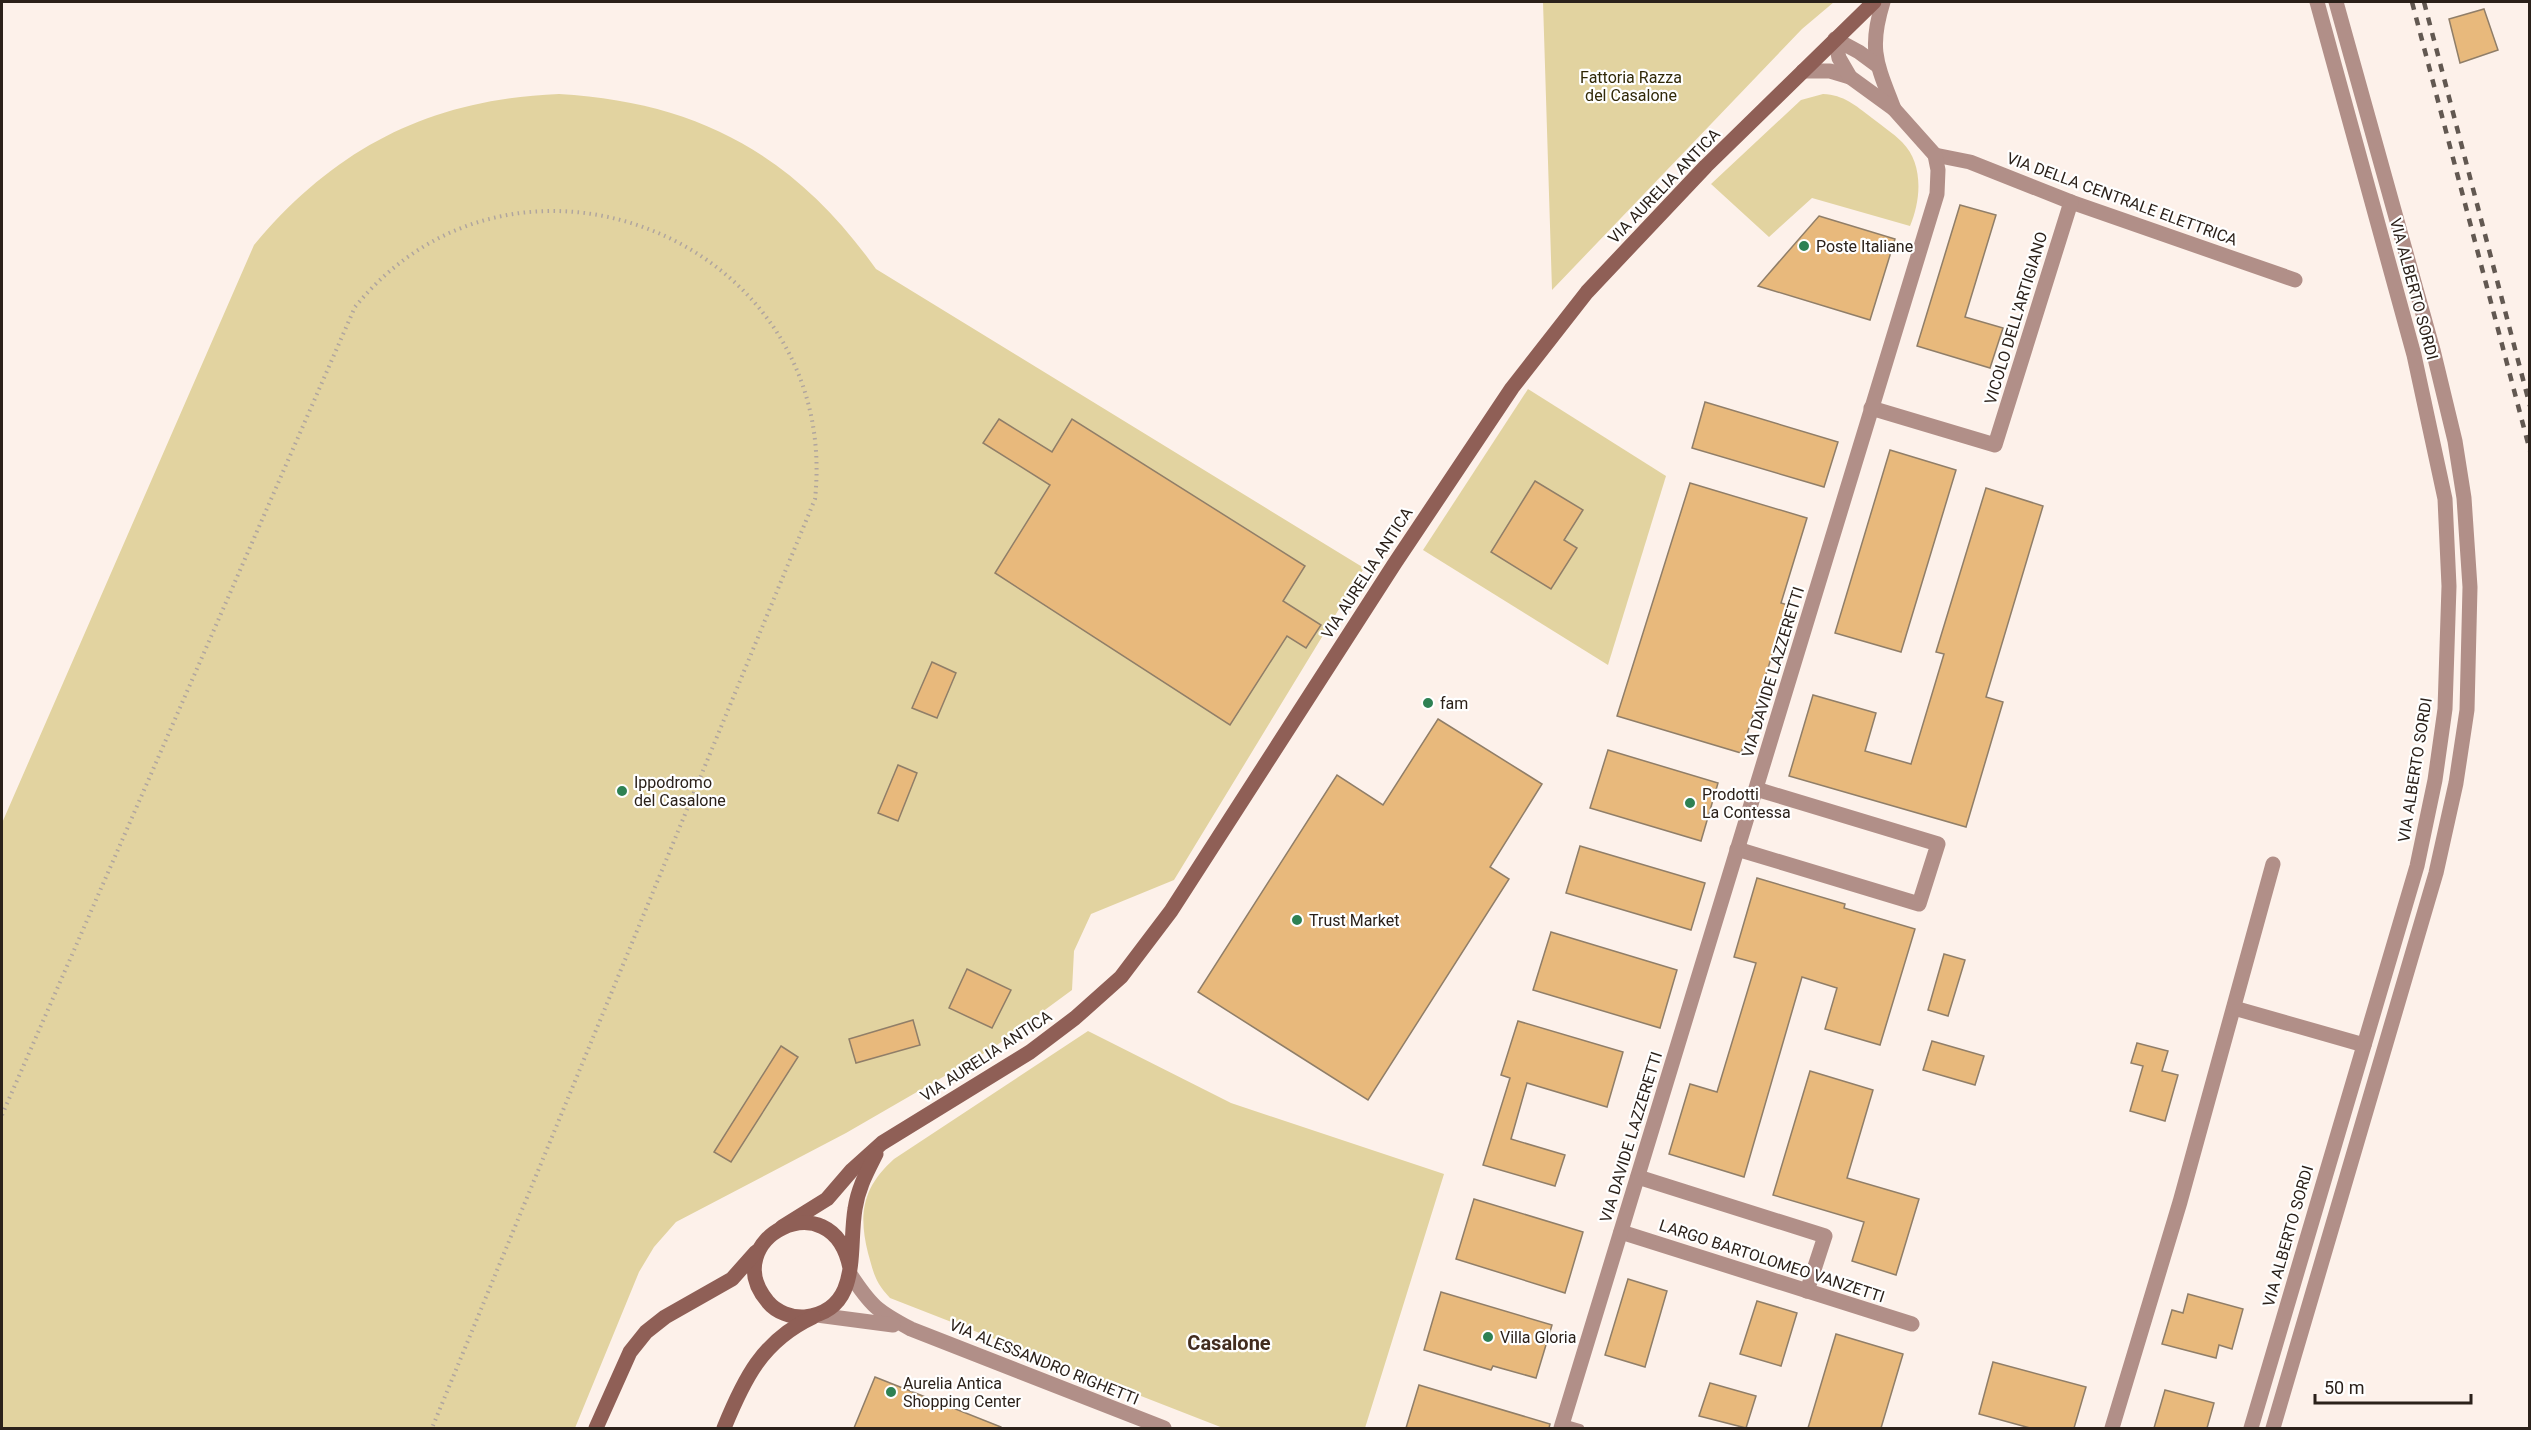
<svg xmlns="http://www.w3.org/2000/svg" width="2531" height="1430" viewBox="0 0 2531 1430" font-family="Roboto,sans-serif">
	<rect width="100%" height="100%" fill="#fdf1ea"/>
	<g fill="#e2d3a0">
		<polygon points="1543,2 1834,2 1802,29 1552,290"/>
		<path d="M559,94C698,102 795,155 876,269L1364,568L1174,880L1091,914L1074,951L1072,990L993,1048L846,1133L676,1222L654,1247L639,1272L575,1428H2V823L254,245C336,147 431,99 559,94Z"/>
		<path d="M1823,94C1844,95 1855,105 1872,118C1882,126 1893,133 1902,142C1924,164 1921,200 1910,226L1812,198L1769,237L1711,184L1801,100Z"/>
		<polygon points="1528,389 1666,476 1608,665 1423,550"/>
		<path d="M1088,1031L1231,1103L1444,1174L1365,1428H1223L890,1298C875,1282 874,1274 868,1253C858,1213 863,1187 894,1159Z"/>
	</g>
	<g fill="#e8b97c" stroke="#907e68" stroke-width="1.5">
		<polygon points="2484,9 2498,50 2460,63 2449,19"/>
		<polygon points="1960,205 1996,215 1965,317 2003,328 1990,368 1917,346"/>
		<polygon points="1819,216 1895,239 1870,320 1758,286"/>
		<polygon points="1705,402 1838,442 1824,487 1692,448"/>
		<polygon points="999,419 1052,452 1072,419 1305,566 1283,601 1321,625 1306,648 1287,636 1230,725 995,573 1050,485 983,443"/>
		<polygon points="1890,450 1956,470 1901,652 1835,633"/>
		<polygon points="1535,481 1583,510 1564,540 1577,548 1551,589 1491,552"/>
		<polygon points="1690,483 1807,518 1781,603 1788,605 1741,753 1617,716"/>
		<polygon points="1986,488 2043,506 1986,697 2003,702 1966,827 1789,776 1813,695 1876,713 1865,751 1911,764 1944,654 1936,652"/>
		<polygon points="932,662 956,673 937,718 912,708"/>
		<polygon points="1438,719 1542,784 1490,867 1509,879 1368,1100 1198,992 1337,775 1383,805"/>
		<polygon points="1608,750 1718,783 1701,841 1590,808"/>
		<polygon points="898,765 917,773 898,821 878,813"/>
		<polygon points="1580,846 1705,883 1691,930 1566,893"/>
		<polygon points="1757,878 1845,904 1844,908 1915,929 1880,1045 1825,1029 1837,988 1802,977 1744,1177 1669,1154 1690,1084 1717,1092 1756,963 1734,957"/>
		<polygon points="1551,932 1677,970 1660,1028 1533,990"/>
		<polygon points="1944,954 1965,960 1948,1016 1928,1010"/>
		<polygon points="967,969 1011,990 992,1028 949,1008"/>
		<polygon points="913,1020 920,1045 856,1063 849,1039"/>
		<polygon points="1518,1021 1623,1052 1607,1107 1527,1083 1511,1139 1565,1155 1555,1186 1483,1165 1510,1078 1501,1075"/>
		<polygon points="1932,1041 1984,1056 1975,1085 1923,1070"/>
		<polygon points="2137,1043 2168,1051 2162,1071 2178,1075 2165,1121 2130,1111 2143,1066 2131,1063"/>
		<polygon points="781,1046 798,1057 731,1162 714,1152"/>
		<polygon points="1810,1071 1873,1090 1847,1178 1919,1199 1896,1275 1852,1261 1864,1222 1773,1195"/>
		<polygon points="1474,1199 1583,1232 1565,1293 1456,1259"/>
		<polygon points="1628,1279 1667,1291 1645,1367 1605,1355"/>
		<polygon points="1441,1292 1552,1325 1536,1378 1493,1366 1491,1370 1424,1350"/>
		<polygon points="2188,1294 2243,1309 2232,1349 2219,1345 2216,1358 2162,1344 2172,1310 2183,1313"/>
		<polygon points="1757,1301 1797,1313 1781,1366 1740,1354"/>
		<polygon points="1836,1334 1903,1354 1881,1428 1808,1428"/>
		<polygon points="1993,1362 2086,1387 2074,1428 2030,1428 1979,1414"/>
		<polygon points="875,1377 1001,1427 1001,1428 854,1428"/>
		<polygon points="1710,1383 1756,1396 1746,1428 1699,1416"/>
		<polygon points="1419,1385 1550,1424 1549,1428 1406,1428"/>
		<polygon points="2165,1390 2214,1403 2207,1428 2154,1428"/>
	</g>
	<g fill="none" stroke-linecap="round" stroke-linejoin="round">
		<path stroke="#b0a59e" stroke-width="4" stroke-dasharray="1.5 4.5" stroke-linecap="butt" d="M2,1115L355,307C517,107 842,243 815,499L432,1428"/>
		<polyline stroke="#b18f88" stroke-width="8" points="1563,1423 1580,1428"/>
		<g stroke="#b18f88" stroke-width="15">
			<path d="M1883,2C1868,50 1877,64 1894,109"/>
			<polyline points="1835,39 1859,52 1878,66"/>
			<polyline points="1803,71 1830,71 1850,77"/>
			<polyline points="1935,155 1970,162 2071,202 2295,280"/>
			<polyline points="1871,408 1995,445 2071,202"/>
			<polyline points="1737,849 1919,904 1938,844 1756,789"/>
			<polyline points="2234,1008 2364,1045"/>
			<polyline points="1638,1177 1825,1236 1807,1291"/>
			<polyline points="1621,1232 1912,1324"/>
			<path d="M850,1274C871,1306 877,1311 911,1329L1164,1428"/>
			<polyline points="817,1315 893,1325"/>
			<polyline points="1561,1428 1937,194 1938,170 1935,155 1894,109 1850,77 1839,58 1835,39"/>
			<polyline points="2112,1428 2180,1202 2273,864"/>
			<polyline points="2251,1428 2417,866 2435,780 2445,709 2449,586 2445,499 2414,355 2317,2"/>
			<polyline points="2273,1428 2436,873 2456,783 2467,710 2470,587 2464,498 2455,441 2433,350 2336,2"/>
		</g>
		<g stroke="#8f5f56" stroke-width="15">
			<polyline points="782,1227 827,1199 852,1170 882,1143 1030,1052 1075,1018 1121,977 1171,911 1395,563 1512,388 1587,292 1706,166 1874,2"/>
			<path d="M850,1268C832,1178 715,1240 768,1302C776,1312 792,1318 805,1317C862,1310 848,1250 855,1209C858,1188 867,1172 876,1154"/>
			<polyline points="596,1428 630,1352 646,1332 665,1317 732,1279 756,1252"/>
			<path d="M724,1428C744,1379 762,1341 813,1317"/>
		</g>
		<g stroke="#625851" stroke-width="4.5" stroke-dasharray="8 8" stroke-linecap="butt">
			<polyline points="2412,2 2530,451"/>
			<polyline points="2424,2 2530,406"/>
		</g>
	</g>
	<g fill="#2e8153" stroke="#fff" stroke-width="2">
		<circle cx="1804" cy="246" r="6"/>
		<circle cx="1428" cy="703" r="6"/>
		<circle cx="622" cy="791" r="6"/>
		<circle cx="1690" cy="803" r="6"/>
		<circle cx="1297" cy="920" r="6"/>
		<circle cx="1488" cy="1337" r="6"/>
		<circle cx="891" cy="1392" r="6"/>
	</g>
	<g text-anchor="middle" dominant-baseline="central" stroke-width="4.5" stroke-linejoin="round" paint-order="stroke">
		<g font-size="16" fill="#312907" stroke="#fff">
			<text x="1631" y="77">Fattoria Razza<tspan x="1631" dy="18">del Casalone</tspan></text>
		</g>
		<g font-size="16" fill="#2b211a" stroke="#fff">
			<text transform="translate(1664 186) rotate(-46)">VIA AURELIA ANTICA</text>
			<text transform="translate(2122 199) rotate(20)">VIA DELLA CENTRALE ELETTRICA</text>
			<text transform="translate(2414 289) rotate(75)">VIA ALBERTO SORDI</text>
			<text transform="translate(2016 318) rotate(-73)">VICOLO DELL'ARTIGIANO</text>
			<text transform="translate(1367 573) rotate(-57)">VIA AURELIA ANTICA</text>
			<text transform="translate(1773 672) rotate(-73)">VIA DAVIDE LAZZERETTI</text>
			<text transform="translate(2415 770) rotate(-81)">VIA ALBERTO SORDI</text>
			<text transform="translate(986 1056) rotate(-33)">VIA AURELIA ANTICA</text>
			<text transform="translate(1631 1137) rotate(-73)">VIA DAVIDE LAZZERETTI</text>
			<text transform="translate(2288 1236) rotate(-74)">VIA ALBERTO SORDI</text>
			<text transform="translate(1772 1261) rotate(18)">LARGO BARTOLOMEO VANZETTI</text>
			<text transform="translate(1044 1362) rotate(22)">VIA ALESSANDRO RIGHETTI</text>
		</g>
		<g font-size="16" fill="#2b211a" stroke="#fff" text-anchor="start">
			<text x="1816" y="246">Poste Italiane</text>
			<text x="1440" y="703">fam</text>
			<text x="634" y="782">Ippodromo<tspan x="634" dy="18">del Casalone</tspan></text>
			<text x="1702" y="794">Prodotti<tspan x="1702" dy="18">La Contessa</tspan></text>
			<text x="1309" y="920">Trust Market</text>
			<text x="1500" y="1337">Villa Gloria</text>
			<text x="903" y="1383">Aurelia Antica<tspan x="903" dy="18">Shopping Center</tspan></text>
		</g>
		<g font-size="20" font-weight="bold" fill="#422c1f" stroke="#fff">
			<text x="1229" y="1343">Casalone</text>
		</g>
	</g>
	<rect width="2531" height="1430" fill="none" stroke="#2b211a" stroke-width="6"/>
	<path d="M2315 1394v9h156v-9" fill="none" stroke="#2b211a" stroke-width="3"/>
	<text x="2324" y="1394" font-size="18" fill="#2b211a" stroke="#ffffff" stroke-width="4.5" paint-order="stroke">50 m</text>
</svg>
